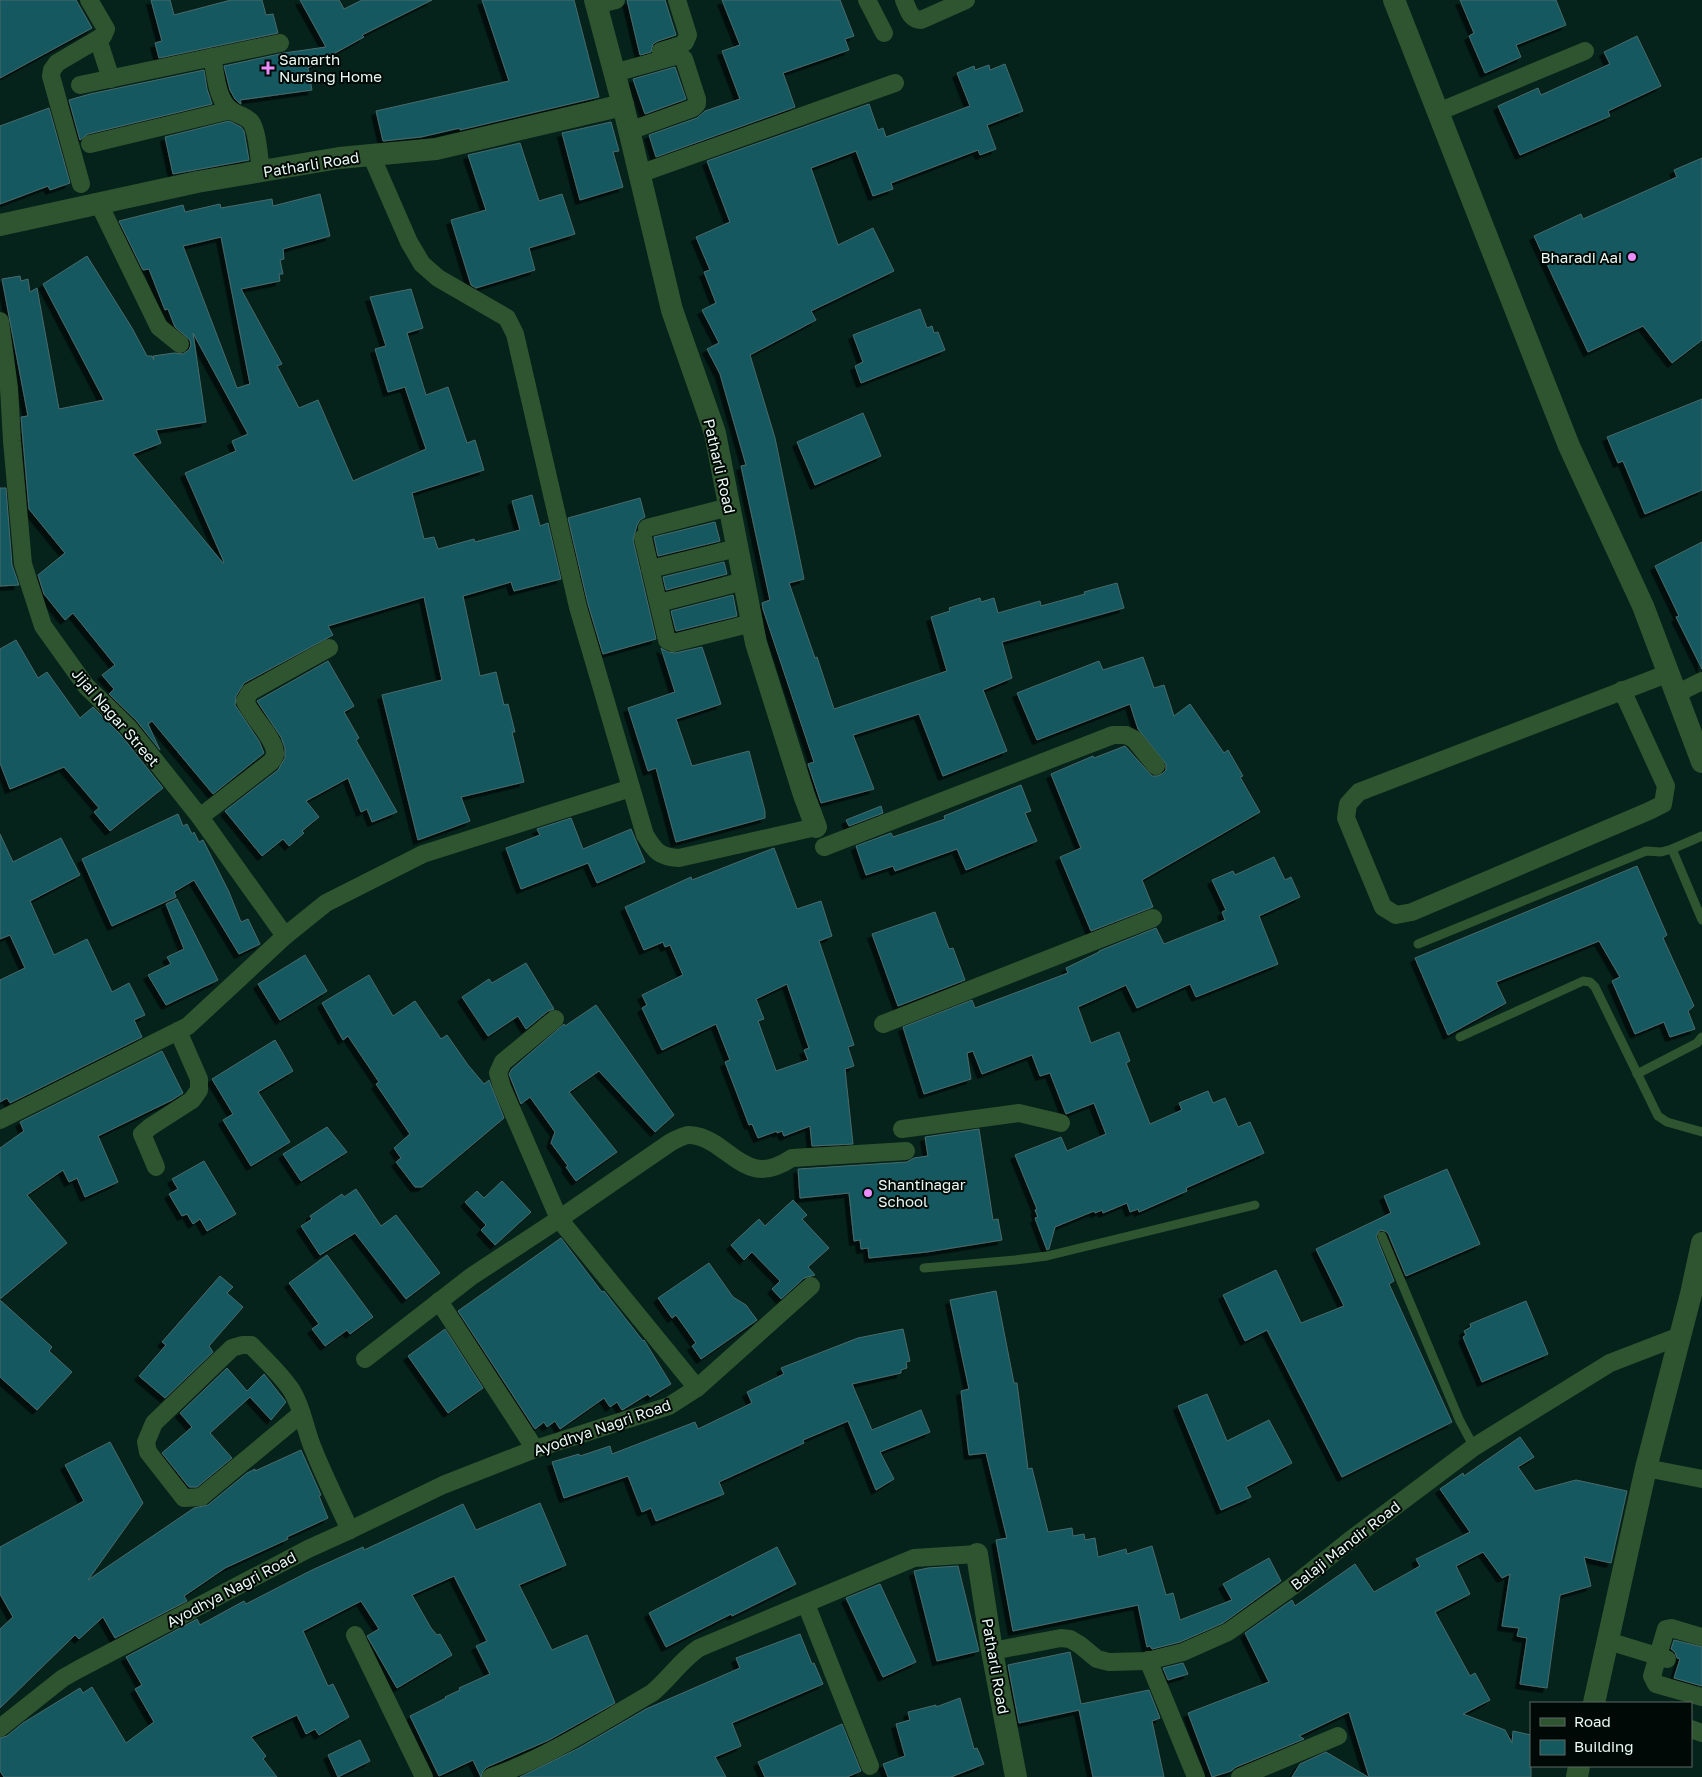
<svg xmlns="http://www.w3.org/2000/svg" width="1702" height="1777" viewBox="0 0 1702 1777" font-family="'Golos Text',sans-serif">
	<defs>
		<filter id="shadow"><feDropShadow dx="-4.5" dy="4.5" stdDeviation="0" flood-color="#0009"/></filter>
	</defs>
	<rect width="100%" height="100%" fill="#05221b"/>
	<g fill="#13595e" stroke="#4a6a6d" fill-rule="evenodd" filter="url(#shadow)">
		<polygon points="0,0 76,0 92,28 0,78"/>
		<polygon points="151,0 170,0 174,15 231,0 262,0 266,15 273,14 278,33 159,58 155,43 162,41"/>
		<polygon points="300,0 339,0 344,9 362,0 432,0 362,35 364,37 308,68 312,90 240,100 241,104 239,103 235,99 230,90 224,66 284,53 326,47"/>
		<polygon points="482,0 574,0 599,97 460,130 460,128 421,137 383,141 376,111 509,81"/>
		<polygon points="627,0 665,0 676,35 658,41 653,44 651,52 640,55"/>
		<polygon points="722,0 840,0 854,36 845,39 849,50 783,73 795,107 656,157 649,135 697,118 705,111 740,99 722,51 740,45"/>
		<polygon points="1460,0 1556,0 1566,25 1516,45 1521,57 1485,73 1469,36 1474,33"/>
		<polygon points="1637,36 1661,86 1608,111 1610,116 1520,155 1498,106 1538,88 1541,95 1610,64 1604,52"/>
		<polygon points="1005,64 1023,111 987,125 996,149 980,155 978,150 891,183 893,189 873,196 856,151 811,168 838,245 873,228 894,271 811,311 816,320 750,355 775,438 804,579 789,583 815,658 817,657 834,709 947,671 931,617 950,611 949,608 980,598 981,602 994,598 998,613 1040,601 1041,606 1085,594 1084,592 1117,583 1124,608 1002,642 1012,678 983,690 1007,751 943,776 919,714 853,735 874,789 821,803 808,764 814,762 763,609 762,603 770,600 741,466 746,465 720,374 707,349 719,343 702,310 716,303 704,272 710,270 696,237 730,222 707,161 869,104 878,130 883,128 886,137 970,106 957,73 974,66 975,70 989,65 990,70"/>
		<polygon points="675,67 686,99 645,114 633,79"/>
		<polygon points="204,70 207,89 212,104 88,134 80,140 69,100 90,94"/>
		<polygon points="49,108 70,183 50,190 48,186 0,204 0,126"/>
		<polygon points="229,121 241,127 244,131 249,160 173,174 165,137"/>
		<polygon points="611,122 619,151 613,152 623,187 580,200 562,133"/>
		<polygon points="520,143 539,201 562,194 575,234 529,248 535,270 476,288 471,285 451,220 486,210 468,155"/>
		<polygon points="1702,158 1702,340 1672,363 1643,326 1588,352 1534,236 1581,214 1583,219 1677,177 1674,170"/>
		<path d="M320,194L330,236L283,249L284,259L280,260L283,274H279L280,281L241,289L282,364L277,366L299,408L318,400L353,481L426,449L405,387L388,392L375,349L386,346L370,297L411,289L423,328L407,333L426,395L448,387L467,443L475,440L484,470L412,493L424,539L434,537L438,549L474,539L475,542L520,530L512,501L532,495L540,526L548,523L561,579L514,591L511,582L463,596L480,676L496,672L504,705L508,704L515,732H512L524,782L461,797L470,821L418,840L382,695L442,680L424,597L328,626L333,635L244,683L236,696L235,705L259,741L264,753L213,794L152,721L148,724L160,750L136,720L109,694L114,689L102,675L115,665L73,613L65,620L44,594L38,575L65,553L29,509L21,417L28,416L2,279L20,276L21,281L28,279L30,292L37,288L59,409L104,400L43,284L87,256L132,328L147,356H152L154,360L153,356L174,353L183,354L189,350L191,345L190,340L175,327L168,309L165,310L149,269L143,270L119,221L183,205L185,212L220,204L221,208L272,199L273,206ZM221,237L250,384L237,388L183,246ZM193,333L248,434L232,441L236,451L185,473L224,562L223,563L133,454L161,443L156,430L206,422Z"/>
		<polygon points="920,309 927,328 932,326 934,333 938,332 945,350 861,383 855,366 863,362 853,335"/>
		<polygon points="1702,399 1702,490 1645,514 1623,461 1618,463 1607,437"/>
		<polygon points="863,413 881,456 815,485 797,442"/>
		<polygon points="0,488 6,488 12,565 19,585 0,586"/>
		<polygon points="640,498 645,517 640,520 637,525 633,540 656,639 603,654 588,604 568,518"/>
		<polygon points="715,522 720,541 658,556 654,537"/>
		<polygon points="1702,542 1702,669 1676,617 1679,616 1655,566"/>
		<polygon points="724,562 727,574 666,590 663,577"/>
		<polygon points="733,595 737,616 676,631 671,611"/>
		<polygon points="16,640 38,678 47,672 80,718 93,707 121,735 163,788 110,831 94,812 99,808 64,767 10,789 0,763 0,649"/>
		<polygon points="702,647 721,704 676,719 692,766 749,751 765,811 765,818 676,842 656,768 648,771 628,708 675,692 661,648 668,652 675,653"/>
		<polygon points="1143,657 1154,688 1164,685 1174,716 1190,704 1224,753 1228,750 1243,776 1240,777 1260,812 1142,880 1153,907 1091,931 1060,857 1081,848 1051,774 1093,756 1094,758 1125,746 1152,776 1157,776 1162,774 1166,770 1166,764 1138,729 1130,704 1037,740 1017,693 1099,661 1103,670"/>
		<polygon points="328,661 354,706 344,712 359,738 356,740 397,812 372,822 367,809 361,812 348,778 306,801 319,817 302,831 304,833 289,846 283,839 262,856 225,811 278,770 285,758 285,748 281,737 257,701"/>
		<polygon points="1021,785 1031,811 1025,813 1037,841 966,870 957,849 895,871 893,866 866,875 856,846 891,833 893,837 945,819 944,816"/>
		<polygon points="881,806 883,813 849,826 846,820"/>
		<polygon points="178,814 183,826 187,824 192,834 194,832 199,842 203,840 229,892 241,922 248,919 260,944 239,954 194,880 174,892 176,897 112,926 82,859"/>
		<polygon points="571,818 583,849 631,829 645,862 597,883 588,863 521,889 506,848 540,835 537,829"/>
		<polygon points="0,834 13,862 61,838 80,875 30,901 54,955 87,939 112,992 129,983 145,1015 134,1020 142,1037 10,1103 7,1098 0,1102 0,980 25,968 10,935 0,939"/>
		<path d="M774,848L797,909L821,901L832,936L819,941L854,1045L848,1047L854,1066L845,1069L853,1144L812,1146L810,1126L784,1136L782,1131L777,1133V1131L758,1138L752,1124L749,1125L725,1062L730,1060L716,1024L662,1050L642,1008L647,1005L642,995L683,975L670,945L665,947L663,942L644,950L625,907L691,877L692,880ZM787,984L809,1048L804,1050L808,1060L776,1071L758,1021L764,1019L756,999Z"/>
		<polygon points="1274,857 1285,880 1291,877 1300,897 1259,916 1278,964 1196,997 1190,984 1137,1008 1126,985 1078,1007 1091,1043 1119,1032 1130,1061 1126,1063 1150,1124 1182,1110 1179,1103 1208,1091 1213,1103 1225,1098 1238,1127 1250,1122 1264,1153 1186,1188 1187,1191 1139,1212 1138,1209 1130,1212 1127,1203 1103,1213 1102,1210 1095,1213 1094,1211 1055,1227 1049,1249 1047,1250 1035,1218 1038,1217 1035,1210 1037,1209 1015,1155 1061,1137 1067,1151 1106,1134 1094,1103 1066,1114 1050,1073 1040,1076 1032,1055 982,1074 973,1051 967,1053 971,1079 924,1094 903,1027 972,1000 975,1008 1068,973 1066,968 1099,952 1099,951 1156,928 1164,944 1225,920 1222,912 1226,910 1212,880 1233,871 1235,875"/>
		<polygon points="1637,866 1667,935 1663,938 1694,1006 1688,1011 1695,1029 1670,1037 1664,1022 1635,1034 1612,981 1620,977 1599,941 1496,982 1506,1003 1448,1035 1415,958"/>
		<polygon points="177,899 218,980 166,1005 148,975 171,964 167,957 184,949 166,904"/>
		<polygon points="935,912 949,949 953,948 965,980 898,1006 872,934"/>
		<polygon points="305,955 327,991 280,1020 258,984"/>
		<polygon points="526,963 554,1009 548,1011 526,1029 518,1016 488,1036 462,997 489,979 492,983"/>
		<polygon points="369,975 393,1016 415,1001 441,1039 447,1035 468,1065 484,1084 489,1080 504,1118 422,1187 415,1187 396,1162 401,1158 394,1148 410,1134 376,1084 379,1082 348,1036 343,1040 322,1003"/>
		<polygon points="596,1005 674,1115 655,1132 599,1071 569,1092 617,1152 576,1181 566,1167 568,1166 551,1143 555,1132 530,1097 521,1104 509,1074 512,1069 564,1024 565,1026"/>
		<polygon points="275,1040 293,1071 258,1092 290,1142 251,1166 223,1120 233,1114 212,1079"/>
		<polygon points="162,1051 183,1093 172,1100 98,1136 118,1182 85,1197 77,1178 69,1182 63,1170 27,1195 67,1243 0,1299 0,1148 24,1131 20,1122"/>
		<polygon points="327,1127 347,1152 301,1181 283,1154"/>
		<polygon points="979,1129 993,1220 998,1219 1002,1240 927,1252 869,1258 868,1248 861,1249 860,1240 854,1241 849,1193 800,1198 798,1169 907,1162 914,1158 928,1156 925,1137"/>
		<polygon points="204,1161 236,1214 207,1231 200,1219 193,1224 187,1214 182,1216 169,1194 178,1189 172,1179"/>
		<polygon points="1447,1169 1480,1244 1406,1276 1388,1233 1385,1231 1380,1230 1376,1236 1394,1281 1389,1284 1452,1422 1342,1477 1267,1330 1245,1341 1223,1295 1276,1270 1301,1323 1344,1306 1316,1249 1391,1213 1384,1196"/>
		<polygon points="502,1181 531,1212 495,1245 481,1230 486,1225 465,1202 477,1191 484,1198"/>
		<polygon points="356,1189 381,1226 396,1215 440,1273 406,1299 355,1233 320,1255 301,1226 312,1219 310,1216 342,1194 344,1197"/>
		<polygon points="793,1200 807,1215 802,1219 829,1248 808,1267 815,1275 804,1278 781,1299 772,1289 780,1281 752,1252 744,1260 731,1245 759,1219 765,1226"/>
		<polygon points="561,1238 602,1292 604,1291 643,1341 644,1340 671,1384 650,1397 648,1394 624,1409 622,1410 617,1402 610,1407 604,1398 560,1429 555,1421 547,1427 544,1422 535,1429 458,1311"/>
		<polygon points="327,1255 373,1317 350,1334 347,1330 325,1346 312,1329 319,1324 289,1283"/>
		<polygon points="709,1263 733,1297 746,1305 757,1320 701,1359 692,1346 696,1343 676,1315 672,1318 658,1298"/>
		<polygon points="220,1276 233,1287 227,1293 243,1307 209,1346 213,1352 165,1398 139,1376 166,1345 162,1342"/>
		<polygon points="996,1291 1014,1383 1017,1383 1028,1469 1032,1468 1048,1532 1072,1528 1073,1536 1084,1534 1085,1540 1095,1538 1098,1557 1126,1549 1127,1554 1152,1546 1166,1595 1173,1593 1180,1620 1232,1600 1223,1584 1269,1558 1281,1581 1223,1623 1180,1642 1152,1649 1150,1646 1147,1647 1138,1605 1013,1631 996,1540 1007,1538 986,1453 969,1455 961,1391 969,1389 950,1300"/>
		<polygon points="0,1300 52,1347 49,1351 72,1372 37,1410 0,1377"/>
		<polygon points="1526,1301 1548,1354 1482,1382 1463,1337 1466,1335 1464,1331 1471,1327 1470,1324"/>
		<polygon points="445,1329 483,1388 448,1413 408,1356"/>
		<polygon points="903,1329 910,1361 906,1362 907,1368 901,1370 901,1373 852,1384 872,1430 921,1410 930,1432 880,1452 894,1479 876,1490 848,1421 803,1440 804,1443 719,1482 724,1494 656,1521 651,1508 642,1512 628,1476 564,1498 552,1462 579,1454 580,1456 610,1446 612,1454 695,1422 698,1429 752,1403 747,1392 784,1374 781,1368 858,1338"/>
		<polygon points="227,1368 247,1391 264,1374 286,1402 271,1420 250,1397 210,1433 232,1458 197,1487 189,1487 162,1453 192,1427 180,1413"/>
		<polygon points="1207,1394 1227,1441 1269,1420 1292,1463 1246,1487 1251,1497 1221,1510 1178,1406"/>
		<polygon points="1520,1437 1534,1457 1518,1467 1535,1491 1576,1480 1627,1491 1611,1563 1584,1557 1591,1586 1560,1595 1547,1688 1520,1684 1527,1638 1517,1636 1519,1628 1502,1626 1510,1574 1502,1578 1483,1552 1456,1566 1470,1594 1435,1612 1470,1676 1475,1673 1490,1700 1463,1714 1505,1730 1512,1743 1513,1731 1531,1735 1531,1777 1369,1777 1349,1712 1299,1736 1304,1739 1236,1767 1231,1771 1212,1777 1188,1713 1269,1682 1245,1633 1292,1600 1295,1606 1355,1564 1374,1592 1420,1566 1416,1559 1470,1532 1440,1489 1463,1473 1464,1476"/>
		<polygon points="110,1442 143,1503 88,1580 194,1508 208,1505 247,1473 255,1469 255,1471 301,1450 321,1495 319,1496 328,1518 287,1537 288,1539 225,1568 184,1596 187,1601 115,1638 103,1617 79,1639 75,1635 0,1708 0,1629 13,1617 0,1594 0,1547 84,1501 65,1465"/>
		<polygon points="540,1503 566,1565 519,1585 552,1650 587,1635 615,1703 549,1740 487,1767 483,1771 481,1777 473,1760 439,1776 410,1716 446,1698 445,1697 460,1690 459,1688 490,1674 476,1646 487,1641 454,1576 412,1595 431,1628 437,1635 440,1634 452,1655 397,1688 367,1636 379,1629 361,1601 303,1631 328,1686 333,1684 349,1717 319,1735 315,1729 306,1734 297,1715 251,1737 266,1756 263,1759 277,1777 4,1777 0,1771 0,1738 7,1736 23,1723 80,1688 83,1693 92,1687 126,1743 154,1722 135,1689 142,1685 126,1657 197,1619 200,1625 244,1601 246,1604 312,1570 363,1547 364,1550 463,1504 476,1530"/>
		<polygon points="777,1547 796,1584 732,1616 731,1614 666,1647 649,1613"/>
		<polygon points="958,1566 979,1651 937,1661 914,1571 928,1568"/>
		<polygon points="880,1584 916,1662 883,1677 846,1598"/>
		<polygon points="800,1634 812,1664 814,1663 823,1684 732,1723 741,1746 715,1757 726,1777 520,1777 579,1748 646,1709 740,1668 736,1658"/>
		<polygon points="1674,1640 1702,1647 1702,1686 1674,1678 1680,1659 1677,1658 1675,1652 1671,1649"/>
		<polygon points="1070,1652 1081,1704 1149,1690 1160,1718 1152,1721 1164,1777 1093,1777 1079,1710 1019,1723 1008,1665"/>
		<polygon points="1183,1663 1188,1674 1168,1680 1163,1668"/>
		<polygon points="960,1698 974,1749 977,1748 984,1764 951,1777 888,1777 883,1764 905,1756 896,1724 910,1720 908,1712 936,1705 936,1707"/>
		<polygon points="842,1724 861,1771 847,1777 765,1777 758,1762"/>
		<polygon points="360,1740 370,1761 338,1777 328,1755"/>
		<polygon points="1326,1752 1368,1777 1292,1777 1300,1764"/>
	</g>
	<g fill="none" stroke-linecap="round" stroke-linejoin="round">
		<g stroke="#2e552f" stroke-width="9">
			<polyline points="1672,849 1702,920"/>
			<polyline points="1418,944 1646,851 1661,852 1672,849 1702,836"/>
			<polyline points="1460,1037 1583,981 1590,982 1595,987 1658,1116 1667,1122 1702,1132"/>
			<polyline points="1637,1074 1697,1043 1702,1037"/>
			<polyline points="1382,1236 1459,1419 1474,1447"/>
			<polyline points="924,1268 1015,1260 1047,1256 1255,1205"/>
		</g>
		<g stroke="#2e552f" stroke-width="18">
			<polyline points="867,0 884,33"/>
			<path d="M904,0C908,9 910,20 921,20L966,0"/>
			<polyline points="596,5 616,0"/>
			<polyline points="98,39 111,79"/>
			<polyline points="661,51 681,45 685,42 688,35 677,0"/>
			<path d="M212,57C216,74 216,100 232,111C238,115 246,116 251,122C258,132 259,159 261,171"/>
			<polyline points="614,73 679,55 684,59 697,99 697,104 693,108 629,131"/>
			<polyline points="80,85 280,43"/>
			<polyline points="1438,112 1585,51"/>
			<polyline points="90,144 231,110"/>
			<path d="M371,155L409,242L422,264L438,278L507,318L515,334L578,607L645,835C655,851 659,857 679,858L816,827"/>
			<polyline points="639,174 895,83"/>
			<polyline points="81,184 51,76 52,70 57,63 103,36 106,29 89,0"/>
			<polyline points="99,204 159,327 180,344"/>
			<polyline points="0,321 9,388 12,441 23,564 43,626 86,686 129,728 200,817 285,936"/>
			<polyline points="647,528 729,507"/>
			<polyline points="643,538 667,640 673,643 752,623"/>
			<polyline points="650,569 737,548"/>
			<polyline points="659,603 744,581"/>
			<polyline points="1622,690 1666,786 1663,804 1649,811 1412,912 1396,915 1383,907 1346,818 1348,804 1359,792 1669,673"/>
			<polyline points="1676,694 1702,681"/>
			<path d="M200,817L271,762C272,761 275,756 275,755C277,740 251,716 245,701L250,692L329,648"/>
			<polyline points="824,847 1113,735 1126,735 1134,739 1156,766"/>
			<polyline points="555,1019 503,1062 498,1073 502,1087 559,1219 697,1388"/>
			<polyline points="883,1024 1153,918"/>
			<polyline points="0,1120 188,1026 285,936 326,903 423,854 631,788"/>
			<polyline points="902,1129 1019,1113 1061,1123"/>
			<polyline points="156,1167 142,1134 150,1127 192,1100 199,1090 199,1079 178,1031"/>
			<polyline points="439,1301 535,1449"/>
			<path d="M365,1359L472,1276L559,1219L671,1142C676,1140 683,1135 689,1135C699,1135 707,1139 715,1144C744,1164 757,1181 792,1158L906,1151"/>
			<path d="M301,1414L201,1497L184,1498L148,1452L146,1442L154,1423L232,1348L242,1345H251C265,1360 281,1374 292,1391C302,1407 305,1428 312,1446C323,1474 337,1502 350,1530"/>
			<polyline points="1646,1468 1702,1479"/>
			<polyline points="806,1604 870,1766"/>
			<polyline points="355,1635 424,1777"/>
			<polyline points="1702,1637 1671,1628 1666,1629 1652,1676 1656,1684 1702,1697"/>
			<polyline points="1608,1641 1667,1659"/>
			<polyline points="992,1651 1061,1638 1070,1639 1080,1645 1097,1659 1109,1662 1147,1661 1183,1652 1228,1632 1293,1586 1349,1541 1474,1447 1610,1363 1680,1336"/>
			<polyline points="1148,1660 1196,1777"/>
			<polyline points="0,1728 63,1678 79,1669 308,1549 350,1530 443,1485 535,1449 669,1406 697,1388 811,1286"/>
			<polyline points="1691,1729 1702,1733"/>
			<path d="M491,1777C549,1757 600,1723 652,1693C669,1679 681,1660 699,1648L914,1558L977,1554"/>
			<polyline points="1240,1777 1338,1736"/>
		</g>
		<g stroke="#2e552f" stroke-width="22">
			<polyline points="595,0 623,105 672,310 715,433 756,643 804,795 816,827"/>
			<polyline points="1394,0 1569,446 1643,606 1702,762"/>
			<polyline points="0,225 197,182 339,158 436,149 623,105"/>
			<polyline points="977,1554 992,1651 1016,1777"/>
			<polyline points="1594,1703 1646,1468 1691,1294 1702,1243"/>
			<polyline points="1577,1777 1579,1766"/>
		</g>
	</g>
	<g fill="#eb8dfc" stroke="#010906" stroke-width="2">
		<path d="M265.5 60.5h5v5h5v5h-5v5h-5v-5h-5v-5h5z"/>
		<circle cx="1632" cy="257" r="5"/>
		<circle cx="868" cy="1193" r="5"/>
	</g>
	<g text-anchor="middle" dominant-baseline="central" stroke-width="4" stroke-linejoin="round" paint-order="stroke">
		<g font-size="15" fill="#e8f8f3" stroke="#010906" text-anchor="start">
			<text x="279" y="59">Samarth<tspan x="279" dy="17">Nursing Home</tspan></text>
			<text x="1622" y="257" text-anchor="end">Bharadi Aai</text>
			<text x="878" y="1184">Shantinagar<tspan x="878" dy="17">School</tspan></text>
		</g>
		<g font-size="15" fill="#e8f8f3" stroke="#010906">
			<text transform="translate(311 164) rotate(-9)">Patharli Road</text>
			<text transform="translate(720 466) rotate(77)">Patharli Road</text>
			<text transform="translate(116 717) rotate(49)">Jijai Nagar Street</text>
			<text transform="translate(602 1427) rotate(-19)">Ayodhya Nagri Road</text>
			<text transform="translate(1345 1545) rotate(-38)">Balaji Mandir Road</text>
			<text transform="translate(231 1589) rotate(-28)">Ayodhya Nagri Road</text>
			<text transform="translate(996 1666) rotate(80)">Patharli Road</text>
		</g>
	</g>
	<rect x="1530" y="1702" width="162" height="65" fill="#010906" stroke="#5d6965"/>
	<rect x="1540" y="1718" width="25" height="8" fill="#2e552f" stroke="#5d6965"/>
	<text x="1574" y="1727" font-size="15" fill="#e8f8f3">Road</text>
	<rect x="1540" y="1740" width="25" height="15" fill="#13595e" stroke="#5d6965"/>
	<text x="1574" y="1752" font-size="15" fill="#e8f8f3">Building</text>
</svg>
